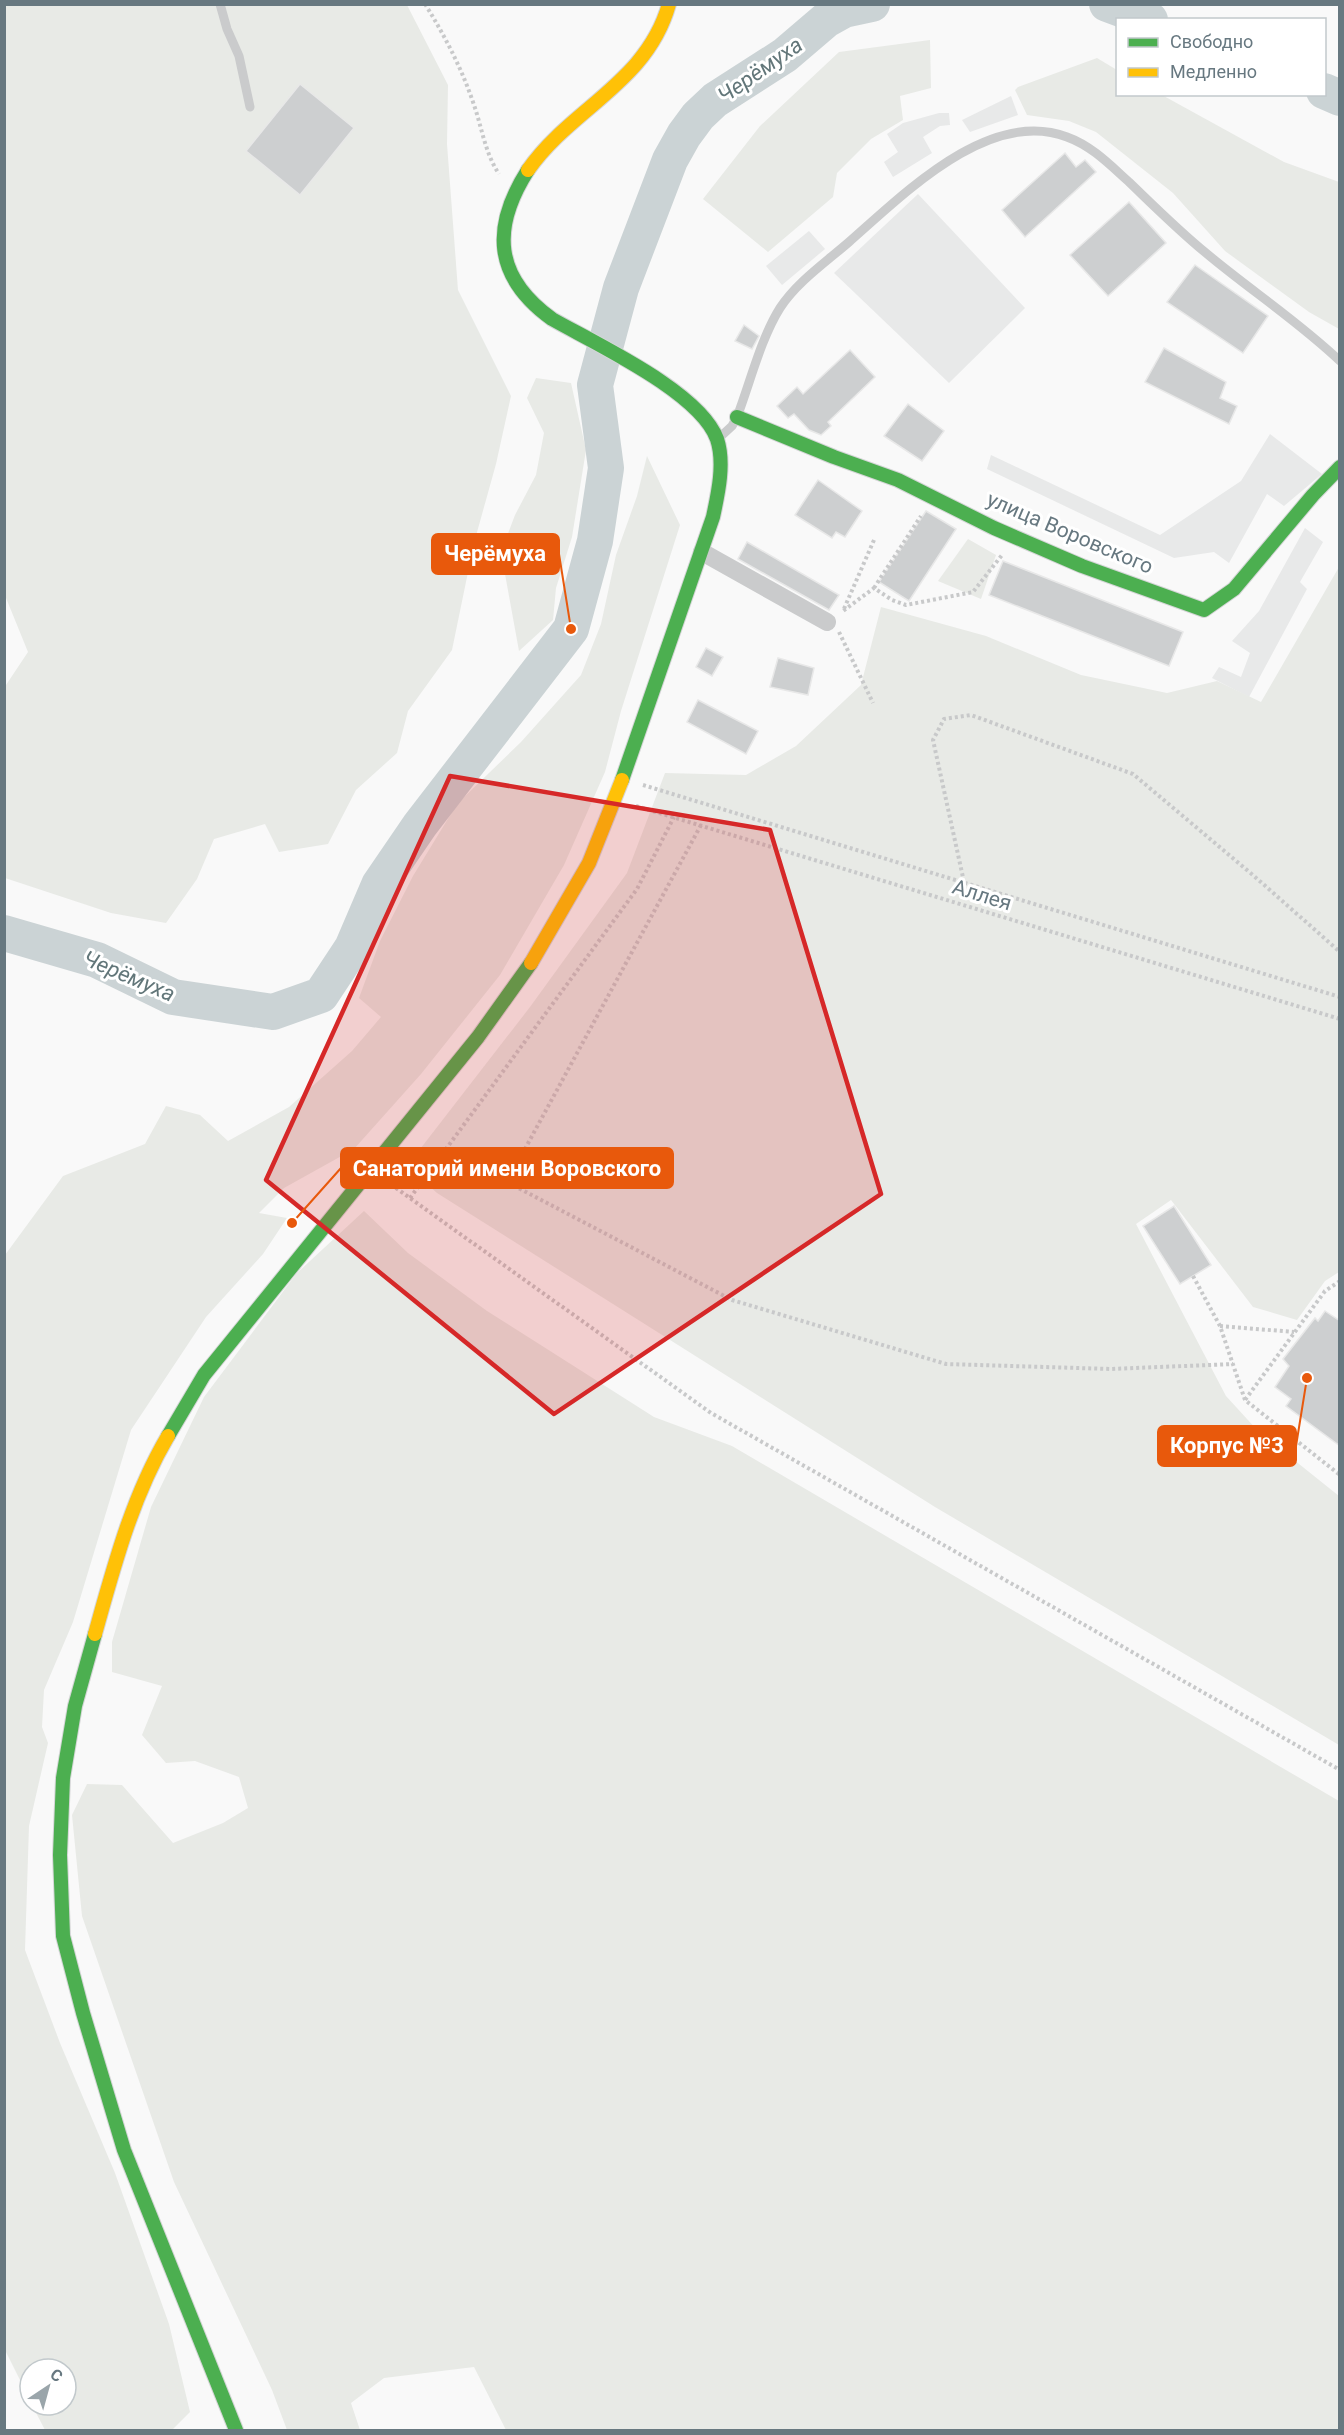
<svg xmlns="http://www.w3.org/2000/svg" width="1344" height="2435" viewBox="0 0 1344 2435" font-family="Roboto,sans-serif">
	<rect width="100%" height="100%" fill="#f9f9f9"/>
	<g fill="#e8e9e9">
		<polygon points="1011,96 1018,115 970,132 962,120"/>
		<polygon points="939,113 949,113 950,125 940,126 923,137 932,153 893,177 884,162 898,152 887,134 903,123"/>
		<polygon points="918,194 1025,308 949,383 834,273"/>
		<polygon points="809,231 825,249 782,285 766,266"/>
		<polygon points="1270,434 1322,474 1284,506 1267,494 1229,563 1214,552 1174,558 987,469 991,455 1160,535 1241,481"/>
		<polygon points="1305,528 1323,542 1300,582 1307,589 1249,697 1212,678 1219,667 1241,677 1250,653 1232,641 1259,611"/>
	</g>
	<g fill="#e8eae6">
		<polygon points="5,5 407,5 448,85 447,144 458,290 511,396 496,464 474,543 452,650 408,711 397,753 356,790 328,844 279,852 265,824 214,839 197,879 166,923 111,913 5,878 4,688 28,652 4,593"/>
		<polygon points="930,40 931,88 900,96 903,120 871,139 837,173 833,197 768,252 703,199 760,126 839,52"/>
		<polygon points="1097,58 1117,70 1118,94 1162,95 1284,162 1339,182 1339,329 1309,312 1225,251 1173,193 1096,132 1069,121 1027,115 1015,90 1018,87"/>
		<polygon points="536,378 571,383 586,450 572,537 556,588 553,620 519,651 501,552 515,515 536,475 544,433 527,398"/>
		<polygon points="647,456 680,525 621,711 605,772 564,865 500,975 421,1074 354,1149 284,1188 259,1213 287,1218 263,1254 206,1317 131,1430 73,1622 44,1690 42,1727 48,1743 29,1826 25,1950 60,2043 115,2173 169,2324 190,2412 172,2430 45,2430 32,2405 66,2405 66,2369 30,2369 30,2400 4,2348 5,1255 63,1176 145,1144 166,1106 200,1115 228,1141 289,1107 352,1051 381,1017 359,998 380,941 413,876 457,804 521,742 581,675 601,624 616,555 637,496"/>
		<polygon points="968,539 996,555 981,599 938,581"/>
		<polygon points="1339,567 1339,1272 1325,1281 1297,1320 1253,1307 1171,1200 1136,1224 1226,1396 1258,1431 1339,1496 1339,1745 935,1507 437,1193 407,1166 530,1007 627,873 665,773 746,775 796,746 861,685 881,607 986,636 1081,675 1167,693 1217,681 1261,702"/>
		<polygon points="364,1211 408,1253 487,1311 654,1417 732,1446 1339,1801 1339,2430 506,2430 474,2367 384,2378 351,2403 360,2430 287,2430 272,2390 174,2182 82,1916 72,1815 87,1784 122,1785 173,1843 223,1823 248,1808 239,1777 195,1761 166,1763 142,1735 162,1686 112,1672 112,1642 151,1507 204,1397 297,1273"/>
	</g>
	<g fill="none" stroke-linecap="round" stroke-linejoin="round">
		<g stroke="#cbd3d5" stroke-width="36">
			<polyline points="1107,4 1150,20"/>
			<polyline points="1324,91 1340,98"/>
			<polyline points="4,933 97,960 173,997 273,1012 321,995 352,948 379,885 420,825 571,629 595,541 606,468 595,385 621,288 670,160 684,135 698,116 715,100 785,55 826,20 844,10 872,4"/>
		</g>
	</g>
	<g fill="#cdcfd0" stroke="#e8e8e8" stroke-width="1.5">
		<polygon points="300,84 354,128 300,195 246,151"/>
		<polygon points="1065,153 1076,167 1085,160 1096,172 1025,237 1002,210"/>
		<polygon points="1129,202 1166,243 1108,296 1070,255"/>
		<polygon points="1195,265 1268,316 1243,353 1167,302"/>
		<polygon points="744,325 759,336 752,349 735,341"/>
		<polygon points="1164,348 1226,382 1220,398 1237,406 1229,424 1145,382"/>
		<polygon points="850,350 875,377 828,422 831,426 821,435 809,430 794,414 788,418 777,406 797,387 803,394"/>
		<polygon points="908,404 944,431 922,461 884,436"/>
		<polygon points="818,480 862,511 845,537 836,532 832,538 795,515"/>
		<polygon points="926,511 956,529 909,601 879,582"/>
		<polygon points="747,542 839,595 829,610 738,559"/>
		<polygon points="1003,561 1183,632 1169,666 989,595"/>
		<polygon points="706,648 723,657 712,676 696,667"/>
		<polygon points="778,658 814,668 808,695 770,687"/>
		<polygon points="698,700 758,731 746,754 687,722"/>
		<polygon points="1174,1206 1211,1265 1180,1284 1143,1226"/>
		<polygon points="1325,1311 1340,1321 1340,1446 1286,1406 1291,1399 1275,1387 1289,1366 1283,1359 1315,1318 1318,1321"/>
	</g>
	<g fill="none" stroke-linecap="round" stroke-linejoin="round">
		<g stroke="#d5d6d7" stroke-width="16">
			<g id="fast">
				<path d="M528,170C491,228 494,277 552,319C596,344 700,392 717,439C725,463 718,494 713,517L622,780"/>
				<polyline points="737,417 834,457 898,480 994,528 1082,566 1204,610 1234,589 1313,495 1340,467"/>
				<polyline points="168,1436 204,1375 478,1037 531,963"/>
				<polyline points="95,1634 75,1706 63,1778 60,1855 63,1936 83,2013 124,2150 236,2430"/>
			</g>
		</g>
		<g stroke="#d5d6d7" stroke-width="16">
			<g id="slow">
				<path d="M528,170C571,108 647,83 669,4"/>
				<polyline points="531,963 589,863 622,780"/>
				<path d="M95,1634C114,1566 132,1497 168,1436"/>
			</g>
		</g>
		<g stroke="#c8c9ca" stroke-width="4" stroke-dasharray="3 3" stroke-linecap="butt">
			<path d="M425,4C445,36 462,69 474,105C482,128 485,153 499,174"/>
			<polyline points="874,540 843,611 874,588 892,600 906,605 973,592 1002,555"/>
			<polyline points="874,588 921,516"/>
			<polyline points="839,632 873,703"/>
			<polyline points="643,785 1340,997"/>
			<polyline points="636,806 1340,1019"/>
			<polyline points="701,825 507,1182 732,1300 946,1364 1111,1369 1233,1364"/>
			<polyline points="964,882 933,740 944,719 971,715 1133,774 1254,876 1340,952"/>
			<polyline points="386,1181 711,1413 1340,1770"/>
			<polyline points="410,1198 637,889 674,817"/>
			<polyline points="1193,1276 1220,1326 1245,1400"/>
			<polyline points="1340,1281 1325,1291 1245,1400 1340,1475"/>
			<polyline points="1220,1326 1294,1332"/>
		</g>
		<g stroke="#cacbcc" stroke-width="9">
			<polyline points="220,4 227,29 239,56 250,107"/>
			<path d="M719,438L732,426L737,417C750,383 761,338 780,308C797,282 826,262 849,242C903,195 989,107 1067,137C1092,146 1110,165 1129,182C1154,206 1179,231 1206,253C1250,290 1298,321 1340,361"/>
		</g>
		<polyline stroke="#cacbcc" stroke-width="18" points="702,552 827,622"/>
		<use href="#fast" stroke="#4caf50" stroke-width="14"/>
		<use href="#slow" stroke="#ffc107" stroke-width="14"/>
	</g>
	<path fill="#d62828" fill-opacity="0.2" stroke="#d62828" stroke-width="4.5" stroke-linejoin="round" d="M450,776L770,830L881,1194L554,1414L266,1180Z"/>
	<g text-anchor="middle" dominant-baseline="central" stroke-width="6" stroke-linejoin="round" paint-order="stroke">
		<g font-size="21" fill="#677880" stroke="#fff">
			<text transform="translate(1070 533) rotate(23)">улица Воровского</text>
			<text transform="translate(982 895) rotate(17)">Аллея</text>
		</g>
		<g font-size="22" font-style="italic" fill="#627679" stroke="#fff">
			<text transform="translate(760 70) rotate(-35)">Черёмуха</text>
			<text transform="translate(129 976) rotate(23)">Черёмуха</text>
		</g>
	</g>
	<path fill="none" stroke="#e8590c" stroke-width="2" d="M571 629L559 554M292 1223L341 1168M1307 1378L1296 1446"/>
	<g fill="#e8590c" stroke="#fff" stroke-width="2">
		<circle cx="571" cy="629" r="6"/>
		<circle cx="292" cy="1223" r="6"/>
		<circle cx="1307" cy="1378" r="6"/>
	</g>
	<g fill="#e8590c" stroke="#e8590c" stroke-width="2">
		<rect x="432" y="534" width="127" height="40" rx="6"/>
		<rect x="341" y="1148" width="332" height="40" rx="6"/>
		<rect x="1158" y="1426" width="138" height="40" rx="6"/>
	</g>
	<g font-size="22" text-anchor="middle" font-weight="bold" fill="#fff">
		<text x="495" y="561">Черёмуха</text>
		<text x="507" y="1176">Санаторий имени Воровского</text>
		<text x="1227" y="1453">Корпус №3</text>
	</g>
	<rect width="1344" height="2435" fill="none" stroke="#677880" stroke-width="12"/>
	<rect x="1116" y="18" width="210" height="78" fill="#ffffff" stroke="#c2c9cc" stroke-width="1.5"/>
	<rect x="1128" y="38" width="30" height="9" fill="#4caf50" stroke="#c2c9cc" stroke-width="1.5"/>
	<text x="1170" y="48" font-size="18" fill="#677880">Свободно</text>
	<rect x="1128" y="68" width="30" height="9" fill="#ffc107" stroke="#c2c9cc" stroke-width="1.5"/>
	<text x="1170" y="78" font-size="18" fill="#677880">Медленно</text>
	<g transform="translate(48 2387) rotate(36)"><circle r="28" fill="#ffffff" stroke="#c2c9cc" stroke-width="1.5"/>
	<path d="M0-4.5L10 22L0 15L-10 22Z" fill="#9aa5aa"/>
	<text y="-9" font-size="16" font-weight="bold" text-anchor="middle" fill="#677880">С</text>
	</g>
</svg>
